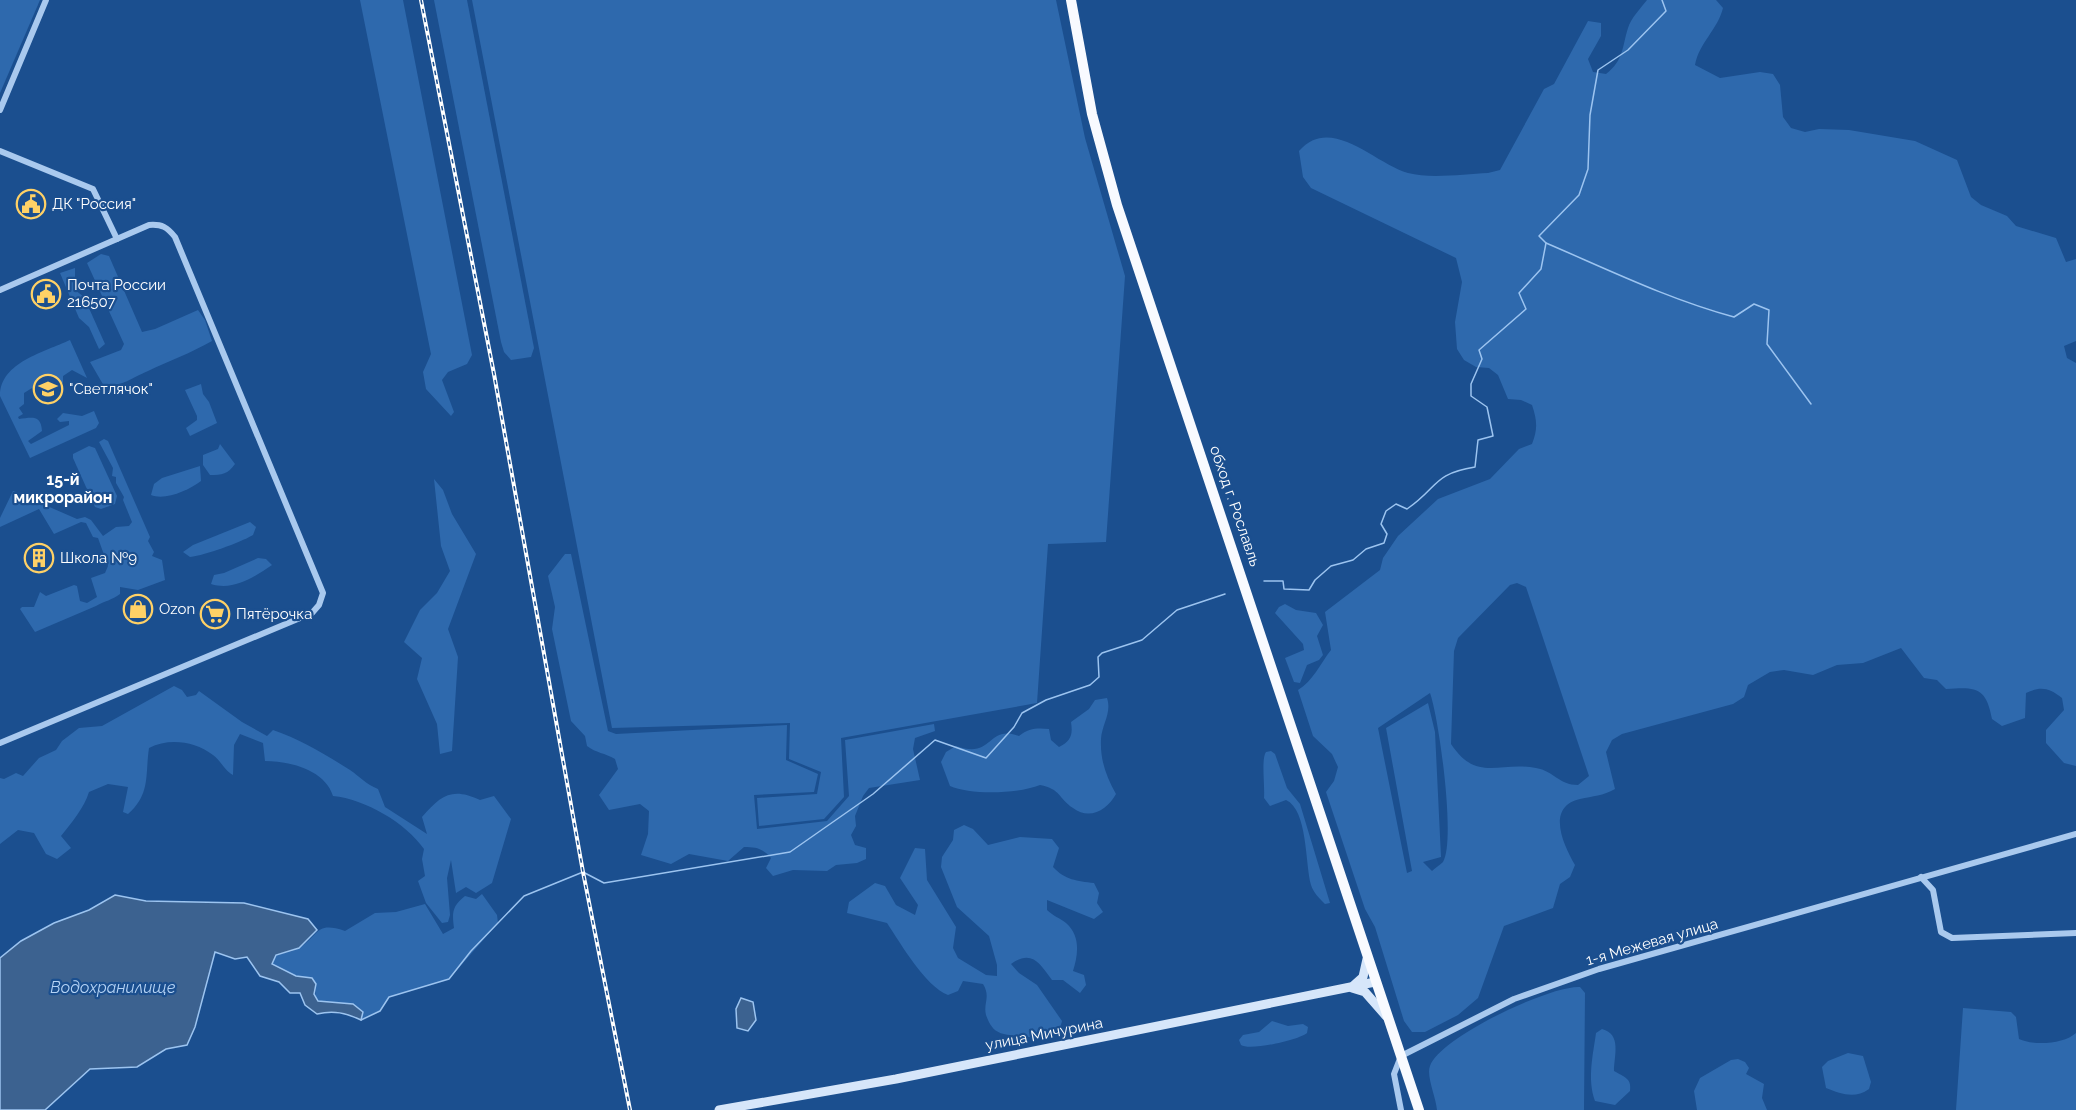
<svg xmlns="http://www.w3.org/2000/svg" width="2076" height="1110" viewBox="0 0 2076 1110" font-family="Raleway,sans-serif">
	<rect width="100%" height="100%" fill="#1b4f8f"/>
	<g fill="#2e69ad" fill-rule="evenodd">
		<polygon points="0,0 40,0 0,93"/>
		<polygon points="360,0 403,0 472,355 467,364 448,372 442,380 454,412 451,416 426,389 423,372 431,354"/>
		<polygon points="434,0 467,0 534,348 531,357 511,360 504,352 501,342"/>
		<polygon points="472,0 1056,0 1085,138 1125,276 1106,542 1048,544 1037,703 841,738 844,797 824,819 759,826 757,798 817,794 821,772 789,759 790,723 612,728"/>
		<path d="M1647,0H1716L1723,8C1718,29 1699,43 1695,65L1720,78L1760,72L1773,74L1780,85L1783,117L1791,128L1805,132L1819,129L1849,130L1915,141L1957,160L1971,197L1981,205L2007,216L2016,226L2056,238L2066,262L2076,259V341L2064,346L2067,358L2076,363V766L2064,763L2046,743V730L2064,710L2062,698C2049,688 2041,686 2026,693L2025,718L2002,726L1992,719C1986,686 1975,687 1946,689L1937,680L1924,678L1901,648L1863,663L1837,665L1813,675L1784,670L1770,672L1748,685L1744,697L1733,704L1622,734L1612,740L1606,752L1615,789C1603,796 1593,796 1580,799C1545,807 1564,846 1575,865L1570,877L1560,884L1553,908L1504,926L1478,998L1458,1015L1425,1032H1412L1404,1021L1375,927L1365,909L1326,792L1334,781L1338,767L1332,754L1313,736L1298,690C1313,681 1320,664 1331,650L1325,612L1380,570L1383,558L1398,536L1438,499L1490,479L1519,449L1532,444C1538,429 1537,420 1532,405L1521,400L1508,399L1498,375L1489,368L1476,367L1464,360L1457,349L1455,322L1462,282L1456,258L1311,188L1303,177L1299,151C1331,114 1374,163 1408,173C1430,179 1465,174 1488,173L1500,170L1544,89L1554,84L1588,21L1601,23V36L1588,59L1593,72L1606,74C1624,60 1622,47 1628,28C1631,18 1641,8 1647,0ZM1517,583L1526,587L1589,776L1578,785C1559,785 1554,771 1536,768C1499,761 1477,783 1451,744L1454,651L1458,638L1510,585ZM1430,693C1439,718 1456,841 1443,862C1440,865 1435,868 1432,871L1423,862L1441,857L1435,732L1428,703L1386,728L1412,871L1407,873L1378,728Z"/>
		<path d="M101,254L109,256L142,332L155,329L198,310L205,320L212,341C191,353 169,361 148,371C129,379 126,385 104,386L90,362L121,350L124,344L87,263Z"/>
		<polygon points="75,268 75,290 84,297 105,344 99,349 89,327 79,318 60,273"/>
		<path d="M70,340L87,378L72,370L63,376V383L47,381L42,387L44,392L40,394L32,388L24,393V404L19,408L23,414L18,417L19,419C31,418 41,414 42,431L28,441L31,444L69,425V421L60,422L57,419L63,413L82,416L94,411L99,423L96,428L30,458L0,396C0,362 45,352 70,340Z"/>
		<polygon points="201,384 203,394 209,402 217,423 190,436 186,428 197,420 197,416 185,390"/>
		<path d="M104,439L108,441L150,537L148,541L154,552L152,556L162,560L165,580L138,590L120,587V594C112,600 105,601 96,606L35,632L20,609L22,607H34L40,592L46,596L74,585L77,586L80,601L87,603L97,597L91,578L105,573L108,566L98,538L93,537L86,523L81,522L54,534L39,509L0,527V518L13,491L19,493L27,505L38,502L77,519L85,517L91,520L103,536L116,527L129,526L132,522L123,500L124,497L116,483V477L112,476L113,468L99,442Z"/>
		<path d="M220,444L235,464C228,474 222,475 210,475L203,465V455L218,449Z"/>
		<polygon points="89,446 95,448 117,496 115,504 101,509 95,507 73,458 73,454"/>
		<path d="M200,466L201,481C189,490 165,501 151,495L154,484L162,478Z"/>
		<polygon points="434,479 443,490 452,514 476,554 448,629 458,657 452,751 440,754 437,724 417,679 422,658 404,642 420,610 437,593 450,571 441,546"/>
		<path d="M250,522L256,527L253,535C239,543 206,555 190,557L183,552L193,545Z"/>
		<path d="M565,554H571L608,731L616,734L787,725L786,760L818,774L814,792L754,795L757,829L827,821L849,796L845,740L934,724L935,731L915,738L913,749L920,780L869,788L863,796L855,816L856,826L851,835L855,845L866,848V859L857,863L836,865L827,871L793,870L773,876L766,868L771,858C762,848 756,847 744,847L728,861L689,854L671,864L641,855L648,834L649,811L640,804L609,810L599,795L618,769L615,759C605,753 596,753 587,746L585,736L571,721L552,629L555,607L548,576Z"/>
		<path d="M258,558L266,559L272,565C253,578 233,591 211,584L214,575L224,573Z"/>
		<polygon points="1285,604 1296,610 1316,613 1323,625 1317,636 1323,655 1319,660 1307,665 1300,683 1294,682 1285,658 1304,650 1303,644 1275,613 1279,607"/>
		<path d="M174,686L182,690L187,697L196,695L199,691L242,722L267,736L273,730C300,739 326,755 350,770C360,777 366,784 378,789L385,807L427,834L422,817C441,795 452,787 480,800L494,796L511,819L492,883L476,893L466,887L456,893L451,860L447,878L450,915L448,922L442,923L426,903L418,881L425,876L422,859L424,849C406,823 365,799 333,796C325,770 290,761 265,761L263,743L240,734L234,745L233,775C224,770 221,761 213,755C194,741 169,738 149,748C145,774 151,794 128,814L123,812L128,787L108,784L89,792C84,808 72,822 61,836L71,848L57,859L46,854L34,833L18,830L0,844V778L4,779L16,773L23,776L39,758L56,750L62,741L79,728L102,726Z"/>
		<path d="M1107,698C1112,713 1102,724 1101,739C1100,760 1106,776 1116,794C1108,809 1090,821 1073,808C1058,798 1061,789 1040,785C1018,794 970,795 950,786L941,762L946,752L956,746C994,760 986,724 1019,736C1029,728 1037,728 1049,729L1051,740L1059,747C1071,741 1073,735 1071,722L1089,709L1095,700Z"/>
		<path d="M1271,751L1275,754L1287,788L1300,804L1330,903L1325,904C1319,898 1313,892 1311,885C1305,864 1308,810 1286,800L1270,806L1264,798C1265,785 1261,759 1266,752Z"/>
		<path d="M964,825L973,829L988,845L1020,837L1052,839L1059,848L1053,867C1065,880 1077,881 1094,883L1099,893L1097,903L1103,912L1094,919L1047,900V910C1053,916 1060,918 1066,923C1081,936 1078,955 1073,971L1084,975L1086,985L1080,993L1063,980H1052C1040,964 1032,949 1011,964L1019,973L1037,985L1062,1021L1059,1032C1040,1039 1037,1038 1018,1036C1002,1034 993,1035 986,1015C983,1003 991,997 983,984L963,981L958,991L948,995C925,986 901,944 887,923L847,913L849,902L875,883L885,886L896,905L915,915L918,905L900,878L915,848L925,849L927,880L956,927L953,948L958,958L986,975L997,976V965L989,936L957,907L941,867L942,857L953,840L954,830Z"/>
		<path d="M482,894L497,915L498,923L449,979L389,997L380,1011L361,1020L363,1012L318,1001L315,998L316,984L312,978L296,976L272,964L276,955C283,953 293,952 299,948C320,935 315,921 345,931L375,913L396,912L425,904L443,934L454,928C452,913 452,906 465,896L476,899Z"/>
		<path d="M1580,987L1585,993L1584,1110H1437C1436,1097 1426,1076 1430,1066C1440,1037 1551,985 1580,987Z"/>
		<path d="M1963,1008L2011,1012L2016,1017L2019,1039C2034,1046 2064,1044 2076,1033V1110H1956Z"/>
		<path d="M1272,1021L1288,1026L1303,1024L1308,1027L1307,1033C1299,1040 1250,1051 1241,1045L1239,1040L1243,1035L1259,1032Z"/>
		<path d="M1602,1029C1622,1034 1614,1056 1614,1071C1624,1077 1632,1078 1630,1091L1615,1105L1595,1101C1587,1079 1593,1055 1596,1033Z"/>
		<path d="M1848,1053L1863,1056L1871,1082L1869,1089C1855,1099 1841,1094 1826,1088L1822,1067L1828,1061Z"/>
		<polygon points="1738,1059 1745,1062 1749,1068 1746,1074 1764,1084 1762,1098 1767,1110 1697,1110 1694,1091 1700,1078 1731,1060"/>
	</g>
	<g fill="#3c6290" stroke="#9cc4f0" stroke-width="1.5">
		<path d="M115,895L146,901L244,903L308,919L317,930L299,948L276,955L272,964L296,976L312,978L316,984L314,994L318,1001L353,1004L363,1012L361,1020C346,1013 334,1010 317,1014L305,1005L300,993H290L279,982L260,976L247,957L235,959L215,952L195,1027L187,1045L166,1049L137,1067L90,1069L45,1110H0V958L21,941L54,923L89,910Z"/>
		<polygon points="741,998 753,1002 756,1020 748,1031 737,1028 736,1009"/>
	</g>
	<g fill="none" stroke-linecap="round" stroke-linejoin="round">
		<g stroke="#9cc4f0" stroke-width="1.5">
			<path d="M1546,243C1609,270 1668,299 1734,317L1754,304L1769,310L1767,344L1811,404"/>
			<path d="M1264,581H1283L1284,589L1309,590L1315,580L1331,566L1353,560L1366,549L1384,543L1387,534L1381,524L1386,511L1396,504L1407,509C1439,487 1432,474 1475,467L1478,440L1493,436L1487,407L1471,396V384L1482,359L1479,350L1526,309L1519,293L1541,269L1546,243L1539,236L1579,195L1588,169L1590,115L1598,70L1628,50L1666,11L1662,0"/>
			<polyline points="361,1020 380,1011 389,997 449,979 471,951 524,896 583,872 604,883 790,852 873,794 935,740 986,758 1014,727 1022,713 1046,700 1090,685 1099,677 1098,657 1102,653 1142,640 1177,610 1225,594"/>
		</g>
		<g stroke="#a9c9ee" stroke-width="6">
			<polyline points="0,110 46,0"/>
			<polyline points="0,151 93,189 117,239"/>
			<path d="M0,290L149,225C162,224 167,227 175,237L323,593L319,605L312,613L0,743"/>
			<polyline points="1921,877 1933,890 1941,932 1952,938 2076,933"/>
			<polyline points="1401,1110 1394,1074 1401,1056 1514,999 1599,969 2076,834"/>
		</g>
		<g stroke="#d6e6fa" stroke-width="9">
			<polyline points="1354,985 1363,977 1367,959"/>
			<polyline points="1352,988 1365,992 1386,1016"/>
			<polyline points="719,1110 896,1079 1375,982"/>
		</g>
		<polyline stroke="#f8faff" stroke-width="10" points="1071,0 1092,114 1117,205 1419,1110"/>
		<g stroke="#fff" stroke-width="4">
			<polyline id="rail" points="421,0 494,374 583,872 630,1110"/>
		</g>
		<use href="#rail" stroke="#1b4f8f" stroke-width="1.5" stroke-dasharray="4.5" stroke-linecap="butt"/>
	</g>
	<defs>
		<g id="civic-ring" transform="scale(1.5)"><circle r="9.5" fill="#1b4f8f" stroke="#ffd166" stroke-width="1.5"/><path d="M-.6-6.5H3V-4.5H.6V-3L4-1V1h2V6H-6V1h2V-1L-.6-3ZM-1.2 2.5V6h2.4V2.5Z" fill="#ffd166"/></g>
		<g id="school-ring" transform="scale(1.5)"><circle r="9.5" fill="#1b4f8f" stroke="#ffd166" stroke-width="1.5"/><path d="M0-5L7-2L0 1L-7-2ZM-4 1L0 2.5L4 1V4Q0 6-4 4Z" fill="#ffd166"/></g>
		<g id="building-ring" transform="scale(1.5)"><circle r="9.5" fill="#1b4f8f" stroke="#ffd166" stroke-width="1.5"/><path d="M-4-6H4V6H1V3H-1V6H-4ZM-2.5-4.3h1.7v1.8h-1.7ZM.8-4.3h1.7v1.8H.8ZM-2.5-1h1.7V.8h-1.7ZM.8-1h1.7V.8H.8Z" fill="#ffd166"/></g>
		<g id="shop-ring" transform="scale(1.5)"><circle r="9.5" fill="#1b4f8f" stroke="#ffd166" stroke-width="1.5"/><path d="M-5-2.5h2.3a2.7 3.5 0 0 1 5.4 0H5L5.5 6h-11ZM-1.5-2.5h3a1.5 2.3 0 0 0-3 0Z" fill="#ffd166"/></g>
		<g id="supermarket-ring" transform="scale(1.5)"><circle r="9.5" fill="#1b4f8f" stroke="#ffd166" stroke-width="1.5"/><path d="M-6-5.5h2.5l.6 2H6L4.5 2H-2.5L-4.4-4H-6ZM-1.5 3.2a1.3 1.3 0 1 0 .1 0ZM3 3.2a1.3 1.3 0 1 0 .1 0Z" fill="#ffd166"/></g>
	</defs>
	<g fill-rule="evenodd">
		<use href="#civic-ring" x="31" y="204"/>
		<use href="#civic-ring" x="46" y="294"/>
		<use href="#school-ring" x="48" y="389"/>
		<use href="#building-ring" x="39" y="558"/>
		<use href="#shop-ring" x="138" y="609"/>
		<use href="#supermarket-ring" x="215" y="614"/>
	</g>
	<g text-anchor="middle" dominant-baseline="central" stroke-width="4.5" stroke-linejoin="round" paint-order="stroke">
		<g font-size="15" fill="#fff" stroke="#1b4f8f" text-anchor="start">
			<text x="52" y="204">ДК "Россия"</text>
			<text x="67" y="285">Почта России<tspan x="67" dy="17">216507</tspan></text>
			<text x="69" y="389">"Светлячок"</text>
			<text x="60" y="558">Школа №9</text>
			<text x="159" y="609">Ozon</text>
			<text x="236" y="614">Пятёрочка</text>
		</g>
		<g font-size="15" fill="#fff" stroke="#1b4f8f">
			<text transform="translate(1235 506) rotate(71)">обход г. Рославль</text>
			<text transform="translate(1652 942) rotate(-16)">1-я Межевая улица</text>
			<text transform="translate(1044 1034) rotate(-11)">улица Мичурина</text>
		</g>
		<g font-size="16" font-weight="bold" fill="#fff" stroke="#1b4f8f">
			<text x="63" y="479">15-й<tspan x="63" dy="18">микрорайон</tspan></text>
		</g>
		<g font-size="16" font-style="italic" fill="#b5d3f5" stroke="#1b4f8f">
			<text x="113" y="987">Водохранилище</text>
		</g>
	</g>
</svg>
